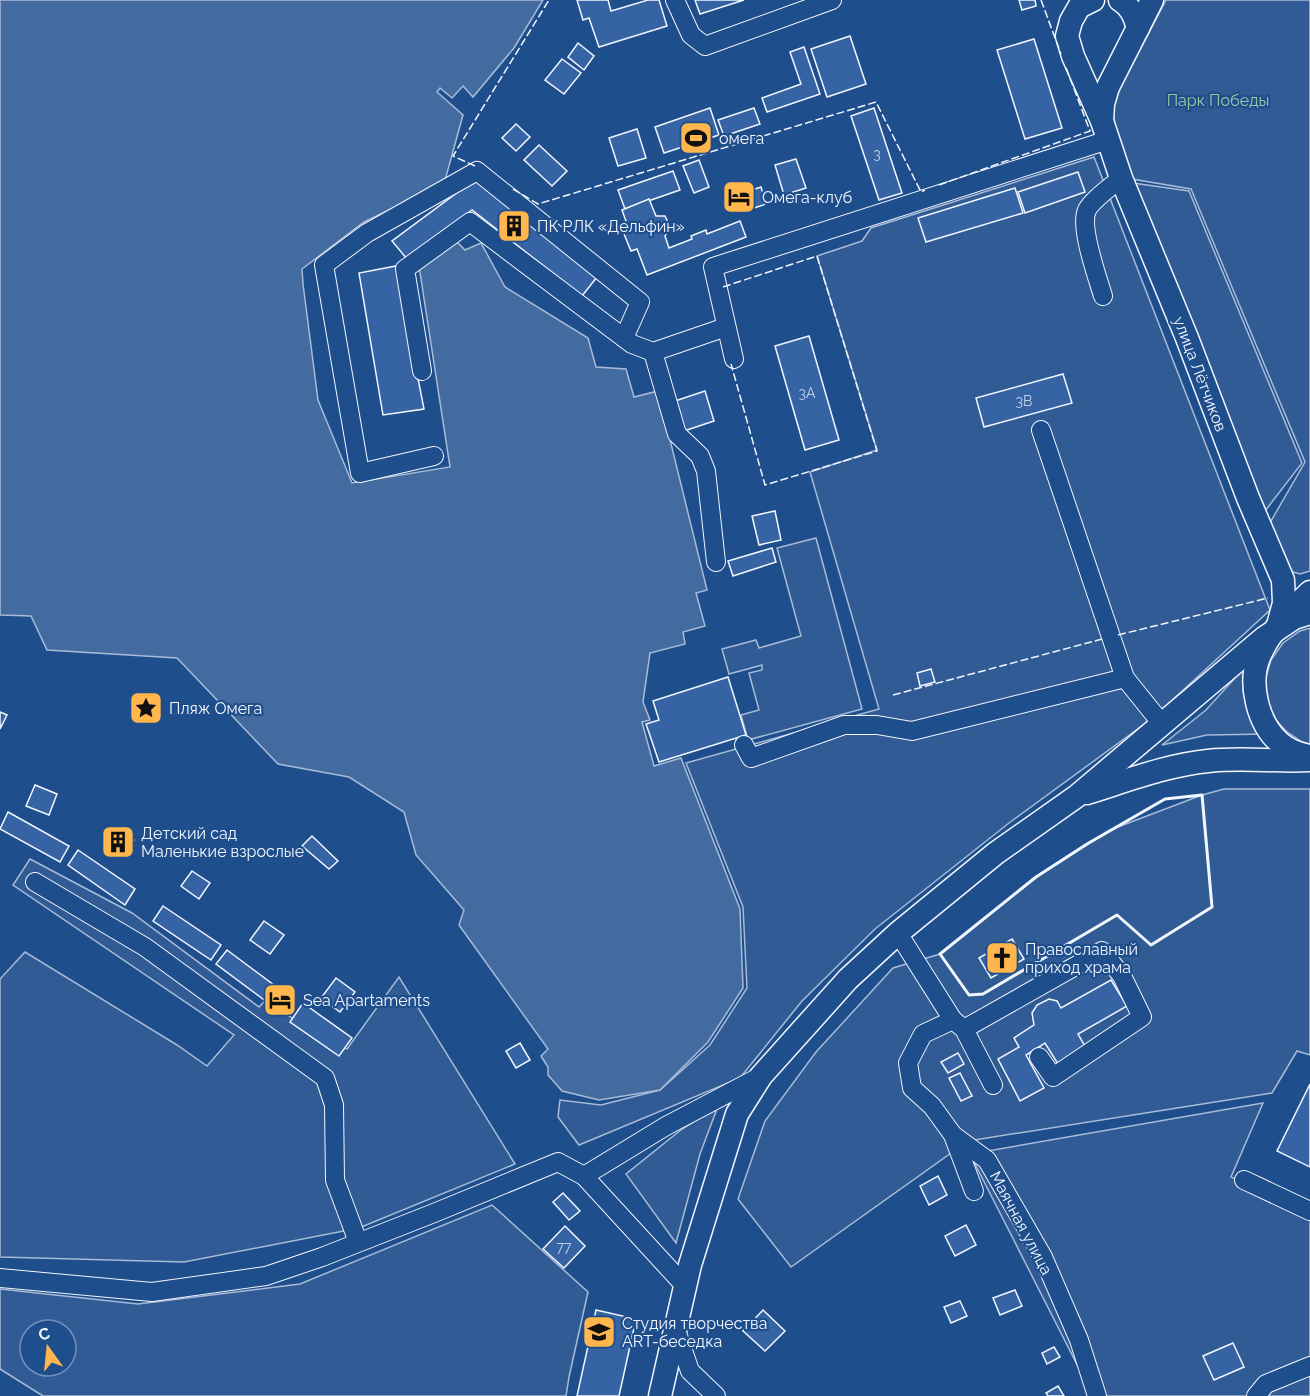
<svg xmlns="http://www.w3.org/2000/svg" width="1310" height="1396" viewBox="0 0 1310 1396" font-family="Raleway,sans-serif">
	<rect width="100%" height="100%" fill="#1f4e8c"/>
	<g fill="#305b95" stroke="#a8bbd7" stroke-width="1.5" fill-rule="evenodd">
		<polygon points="1166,0 1310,0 1310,571 1300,574 1286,570 1267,528 1305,462 1191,189 1132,179 1106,107 1140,50"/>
		<polygon points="1094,157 1270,610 1154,717 1009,823 875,929 802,1001 740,1078 579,1145 558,1117 560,1100 601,1105 660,1090 710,1045 747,988 743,907 686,763 879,709 810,472 877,450 817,256 862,241 871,228"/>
		<polygon points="1133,183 1189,191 1302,463 1262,515"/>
		<polygon points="816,538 862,709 748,740 741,715 759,710 749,673 762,670 762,665 729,674 722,649 756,640 759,648 801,636 777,548"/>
		<polygon points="1310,628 1310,744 1302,742 1286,731 1273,717 1266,699 1265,680 1271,660 1283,643 1300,631"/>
		<polygon points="1244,668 1243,690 1253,714 1267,734 1207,735 1162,745 1206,710"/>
		<polygon points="1224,789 1310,789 1310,1055 1297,1051 1272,1093 968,1141 791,1267 738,1199 765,1121 816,1052 893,968 940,954 1036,877 1110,830 1202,795"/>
		<polygon points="30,859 132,913 259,1007 264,1002 347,1049 399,977 515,1164 359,1228 184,1262 0,1257 0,979 25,952 177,1045 207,1066 234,1035 13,885"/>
		<polygon points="1263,1103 1231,1177 1310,1218 1310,1396 1093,1396 970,1154"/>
		<polygon points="718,1106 700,1154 676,1243 626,1174 682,1129"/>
		<path d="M492,1205L588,1292L569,1377L566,1396H43L0,1369V1289L138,1304L300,1284ZM30,1330H66V1366H30Z"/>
	</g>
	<polygon fill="#446ba0" stroke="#a8bbd7" stroke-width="1.5" points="0,0 543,0 514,48 473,97 463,86 452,98 440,88 437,92 463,115 444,184 364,222 302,269 303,284 318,400 352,483 450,467 419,266 456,241 465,250 481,243 505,287 588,338 596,367 626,369 634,397 658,391 707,590 696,593 705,626 683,632 685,644 650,653 643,702 650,720 642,722 654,766 681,758 740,909 743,988 708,1042 660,1090 599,1100 562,1091 548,1075 548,1067 541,1056 548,1049 459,925 464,910 416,855 404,812 349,777 278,764 177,658 47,650 31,616 0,615"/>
	<g fill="#3563a3" stroke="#f2f6ff" stroke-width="1.5">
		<polygon points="577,0 608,0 611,11 648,0 659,0 667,26 599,47 589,18 583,20"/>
		<polygon points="695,0 744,0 700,14"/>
		<polygon points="1019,0 1035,0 1036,6 1022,10"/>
		<polygon points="850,36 866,84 827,97 811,49"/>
		<polygon points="1034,39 1062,128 1025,139 997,50"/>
		<polygon points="578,43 594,56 584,70 568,57"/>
		<polygon points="804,47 820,94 767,112 762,98 801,84 790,52"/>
		<polygon points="562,59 581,73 564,94 545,80"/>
		<polygon points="710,108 719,135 664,153 655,127"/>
		<polygon points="754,108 760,124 724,136 718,120"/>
		<polygon points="874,108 902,193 879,200 851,116"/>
		<polygon points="516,124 530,137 516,151 502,138"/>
		<polygon points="637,129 646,158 618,166 609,138"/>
		<polygon points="539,145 567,171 552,186 524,160"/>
		<polygon points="796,159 806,188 784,195 775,165"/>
		<polygon points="699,160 709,187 694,193 683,166"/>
		<polygon points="673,171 680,190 625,209 618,190"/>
		<polygon points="1078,172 1085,192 1025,213 1018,192"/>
		<polygon points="477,178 597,277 582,296 472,210 407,259 392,241"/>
		<polygon points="761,187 766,204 751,209 746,192"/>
		<polygon points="1015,188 1023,213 926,242 918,218"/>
		<polygon points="649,199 656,216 665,216 670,227 665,236 669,248 692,239 691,236 706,230 707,234 740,221 746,237 647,275 637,249 631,251 622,229 628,227 622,210"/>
		<polygon points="396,266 424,409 383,415 359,273"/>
		<polygon points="809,336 839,440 805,450 775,346"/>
		<polygon points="1063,374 1072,403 984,427 976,398"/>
		<polygon points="705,391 714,421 681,432 672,402"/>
		<polygon points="775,511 781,540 759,545 752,516"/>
		<polygon points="772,548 776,562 733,576 728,561"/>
		<polygon points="931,669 935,682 920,686 917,673"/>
		<polygon points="728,677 746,735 659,762 646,724 659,720 653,701"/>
		<polygon points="0,712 7,715 0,729"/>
		<polygon points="35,785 57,794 49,815 26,806"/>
		<polygon points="8,812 69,846 60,862 0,829"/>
		<polygon points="113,828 134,840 124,857 103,845"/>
		<polygon points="312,836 338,861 329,869 302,846"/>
		<polygon points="78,850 135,889 125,905 68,865"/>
		<polygon points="192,871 210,883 199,899 181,886"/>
		<polygon points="163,906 221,945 211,960 153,921"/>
		<polygon points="264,921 284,935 270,954 250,940"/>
		<polygon points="1012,939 1024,959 991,978 979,958"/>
		<polygon points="227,950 290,997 279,1011 216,964"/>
		<polygon points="336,978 355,992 340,1012 321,998"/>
		<polygon points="1111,980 1127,1006 1078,1034 1086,1048 1058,1064 1045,1043 1026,1055 1044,1088 1020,1101 998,1059 1019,1047 1014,1038 1034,1025 1032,1013 1037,1005 1049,999 1057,1001 1061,1008"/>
		<polygon points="303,1003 352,1038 339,1056 290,1022"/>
		<polygon points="520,1043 530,1060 516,1068 506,1051"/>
		<polygon points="958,1053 964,1064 948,1073 941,1062"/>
		<polygon points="960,1073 972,1096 961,1101 949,1078"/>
		<polygon points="1310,1084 1310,1167 1277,1151"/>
		<polygon points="938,1176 947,1195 929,1205 920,1186"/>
		<polygon points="563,1193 580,1211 569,1220 553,1202"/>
		<polygon points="966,1225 976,1245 955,1256 945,1236"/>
		<polygon points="565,1226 585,1246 564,1268 543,1249"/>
		<polygon points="1015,1290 1022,1306 1000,1315 993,1298"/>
		<polygon points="960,1301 967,1316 951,1323 944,1307"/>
		<polygon points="596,1310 636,1319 619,1396 577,1396"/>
		<polygon points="763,1310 785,1331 765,1351 743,1331"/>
		<polygon points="1233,1343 1244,1367 1214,1380 1203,1356"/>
		<polygon points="1054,1347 1060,1357 1047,1364 1042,1353"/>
		<polygon points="1058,1386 1064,1396 1048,1396 1046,1393"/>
	</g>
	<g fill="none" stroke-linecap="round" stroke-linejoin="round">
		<g stroke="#f2f6ff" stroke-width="20">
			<g id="minor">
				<polyline points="675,0 691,35 705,46 832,0"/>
				<path d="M1103,296C1098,279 1079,227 1087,210C1092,200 1112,186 1121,178"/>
				<polyline points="653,352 677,434 700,456 706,471 716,562"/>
				<polyline points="734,359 713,267 1108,140"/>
				<polyline points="422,371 405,269 470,222 632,344 653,352 726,327"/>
				<polyline points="1041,430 1125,678"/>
				<polyline points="434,456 360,473 324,265 367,233 477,171 640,302 624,338"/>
				<polyline points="744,745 751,758 844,725 877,725 912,731 1125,678 1162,724"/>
				<polyline points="35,882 145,947 325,1078 334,1105 335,1180 358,1242"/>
				<polyline points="898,933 953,1020 964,1029 993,1085"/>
				<polyline points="953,1020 923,1034 908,1063 912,1088 932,1106 953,1135 987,1160 1043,1257 1079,1340 1097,1396"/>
				<polyline points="964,1029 1102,951 1122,976 1142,1017 1053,1077 1039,1057"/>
				<polyline points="953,1135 974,1191"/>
				<polyline points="584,1176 685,1286"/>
				<polyline points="1244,1180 1310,1211"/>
				<polyline points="0,1278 152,1292 266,1276 322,1257 434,1213 558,1162 584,1176 666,1126 761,1076"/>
				<polyline points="676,1330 690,1371 716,1396"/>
				<polyline points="1256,1396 1266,1384 1310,1366"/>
			</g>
		</g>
		<g stroke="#f2f6ff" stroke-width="25">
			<g id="major">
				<polyline points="1093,0 1079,7 1071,21 1067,36 1073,56 1102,121 1121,178 1187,338 1248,498 1283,580 1284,603 1277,629"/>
				<path d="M1120,0C1131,7 1134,15 1138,28"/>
				<polyline points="1102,121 1103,104 1108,87 1152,0"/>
				<path d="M1309,756C1299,754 1288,750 1280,743C1258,724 1248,684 1259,657C1269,632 1291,610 1310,592"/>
				<path d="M1087,793C1126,781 1167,765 1208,761C1242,757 1276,762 1310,760"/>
				<polyline points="660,1396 690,1265 737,1114 761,1076 848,979 898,933 996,853 1077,796 1264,638 1294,618 1310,613"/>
			</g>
		</g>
		<use href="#minor" stroke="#1f4e8c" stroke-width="18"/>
		<use href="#major" stroke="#1f4e8c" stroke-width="22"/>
		<g stroke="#f2f6ff" stroke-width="1.5" stroke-dasharray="8 3" stroke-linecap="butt">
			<polyline points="1041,0 1061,54"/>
			<polyline points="475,166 453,156 549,0"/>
			<polyline points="939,185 1090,131 1065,65"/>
			<polyline points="513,189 538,204 876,102 921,192 925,190"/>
			<polyline points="723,287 817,256 877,451 765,485 731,364"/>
			<polyline points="1118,635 1268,598"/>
			<polyline points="893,695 1102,639"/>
		</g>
		<polygon stroke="#f2f6ff" stroke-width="3" points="1202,795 1212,907 1151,945 1117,915 983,994 969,995 940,954 1036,877 1087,844 1165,799"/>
	</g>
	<defs>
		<g id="stadium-square" transform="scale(1.725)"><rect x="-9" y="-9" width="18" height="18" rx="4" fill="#ffb74d" stroke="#1f4e8c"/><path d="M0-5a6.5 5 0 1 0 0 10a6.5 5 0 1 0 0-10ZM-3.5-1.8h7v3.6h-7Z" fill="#111"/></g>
		<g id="hotel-square" transform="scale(1.725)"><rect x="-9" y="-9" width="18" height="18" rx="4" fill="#ffb74d" stroke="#1f4e8c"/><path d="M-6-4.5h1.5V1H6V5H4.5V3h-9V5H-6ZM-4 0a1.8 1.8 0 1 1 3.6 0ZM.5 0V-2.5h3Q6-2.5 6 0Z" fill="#111"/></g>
		<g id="building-square" transform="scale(1.725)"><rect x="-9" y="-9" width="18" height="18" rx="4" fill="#ffb74d" stroke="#1f4e8c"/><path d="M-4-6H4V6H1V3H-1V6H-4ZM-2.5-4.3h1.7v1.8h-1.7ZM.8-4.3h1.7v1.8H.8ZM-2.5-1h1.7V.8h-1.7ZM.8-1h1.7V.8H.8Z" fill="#111"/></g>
		<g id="sight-square" transform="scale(1.725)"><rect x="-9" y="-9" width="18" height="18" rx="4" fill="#ffb74d" stroke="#1f4e8c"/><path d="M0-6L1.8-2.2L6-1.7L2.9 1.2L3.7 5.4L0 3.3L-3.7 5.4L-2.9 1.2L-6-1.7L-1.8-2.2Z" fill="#111"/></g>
		<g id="church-square" transform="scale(1.725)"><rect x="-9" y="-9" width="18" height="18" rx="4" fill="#ffb74d" stroke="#1f4e8c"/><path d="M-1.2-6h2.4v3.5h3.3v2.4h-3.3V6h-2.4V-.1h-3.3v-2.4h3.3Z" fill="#111"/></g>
		<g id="school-square" transform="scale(1.725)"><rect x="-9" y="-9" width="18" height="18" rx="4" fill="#ffb74d" stroke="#1f4e8c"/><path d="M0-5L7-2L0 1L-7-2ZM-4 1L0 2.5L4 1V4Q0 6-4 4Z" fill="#111"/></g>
	</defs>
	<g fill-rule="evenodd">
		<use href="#stadium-square" x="696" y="138"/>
		<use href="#hotel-square" x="739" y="197"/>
		<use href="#building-square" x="514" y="226"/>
		<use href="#sight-square" x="146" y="708"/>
		<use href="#building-square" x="118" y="842"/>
		<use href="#church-square" x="1002" y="958"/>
		<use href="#hotel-square" x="280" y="1000"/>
		<use href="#school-square" x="599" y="1332"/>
	</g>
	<g text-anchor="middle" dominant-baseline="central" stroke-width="4.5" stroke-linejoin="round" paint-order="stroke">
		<g font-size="14" fill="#c3d1e8">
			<text x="877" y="154">3</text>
			<text x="807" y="393">3А</text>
			<text x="1024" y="401">3В</text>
			<text x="564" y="1247">77</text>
		</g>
		<g font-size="16" fill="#97c8a6" stroke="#1f4e8c">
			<text x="1218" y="100">Парк Победы</text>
		</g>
		<g font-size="16" fill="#f2f6ff" stroke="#1f4e8c" text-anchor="start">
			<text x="719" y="138">омега</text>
			<text x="762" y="197">Омега-клуб</text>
			<text x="537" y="226">ПК РЛК «Дельфин»</text>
			<text x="169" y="708">Пляж Омега</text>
			<text x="141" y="833">Детский сад<tspan x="141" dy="18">Маленькие взрослые</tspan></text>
			<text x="1025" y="949">Православный<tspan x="1025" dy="18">приход храма</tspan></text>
			<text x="303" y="1000">Sea Apartaments</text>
			<text x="622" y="1323">Студия творчества<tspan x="622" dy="18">ART-беседка</tspan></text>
		</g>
		<g font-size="16" fill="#f2f6ff" stroke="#1f4e8c">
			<text transform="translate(1200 374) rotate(69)">улица Лётчиков</text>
			<text transform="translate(1021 1223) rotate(62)">Маячная улица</text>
		</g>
	</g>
	<g transform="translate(48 1348) rotate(345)"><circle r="28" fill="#1f4e8c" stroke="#7391ba" stroke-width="1.5"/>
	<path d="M0-4.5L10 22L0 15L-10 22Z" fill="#ffb74d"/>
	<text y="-9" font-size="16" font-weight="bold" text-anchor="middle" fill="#f2f6ff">С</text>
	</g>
</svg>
